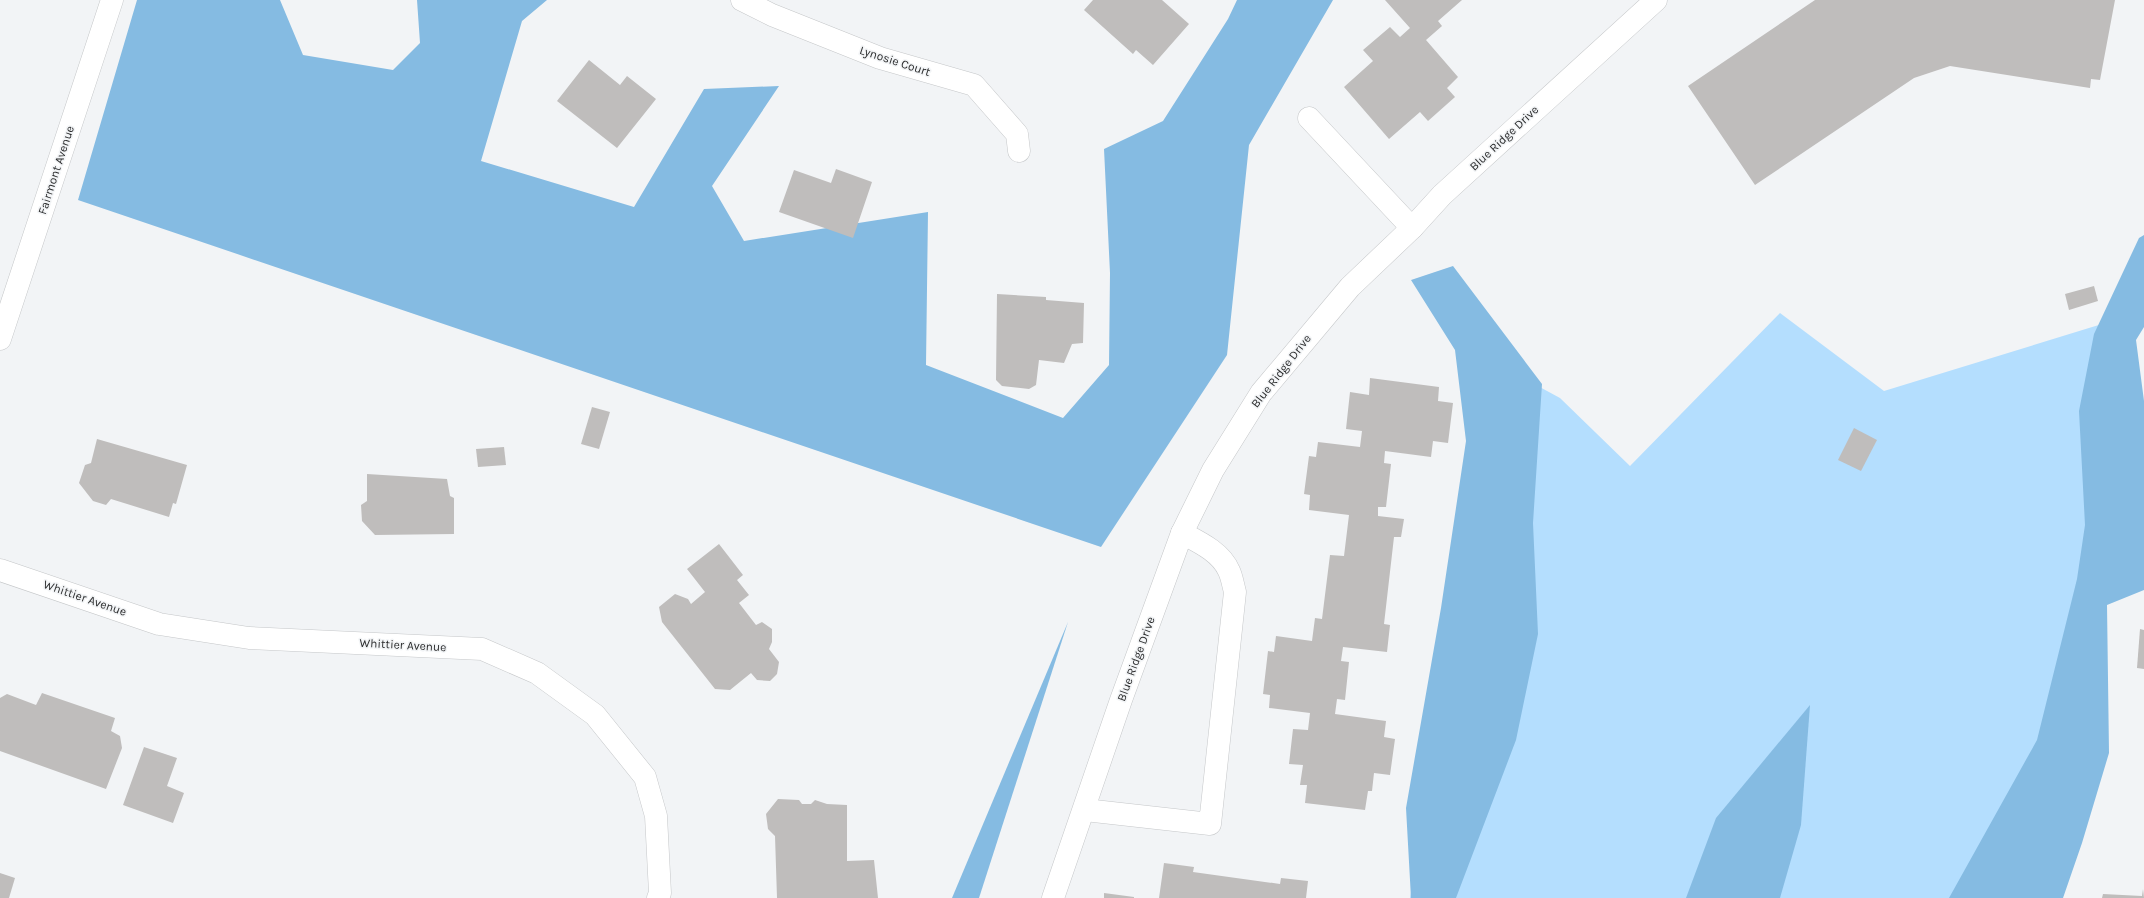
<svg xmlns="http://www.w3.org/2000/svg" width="2144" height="898" viewBox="0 0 2144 898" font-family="Karla,sans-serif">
	<rect width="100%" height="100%" fill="#f2f4f6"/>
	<polygon fill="#b4defe" points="1780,313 1884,391 2115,320 2067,771 1994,898 1410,898 1503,367 1560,398 1630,466"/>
	<g fill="#85bbe2">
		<polygon points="137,0 280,0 303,55 393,70 420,43 417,0 547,0 522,21 481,161 634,207 704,89 779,86 712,186 744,241 928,212 926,365 1063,418 1109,365 1110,273 1104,149 1163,121 1228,19 1237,0 1333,0 1249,145 1227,355 1101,547 78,200"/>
		<polygon points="2144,235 2144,327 2136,340 2144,401 2144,590 2107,605 2109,753 2082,843 2063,898 1949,898 2037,740 2077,579 2085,525 2079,411 2094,334 2139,238"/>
		<polygon points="1453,266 1542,384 1533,523 1538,634 1516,740 1456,898 1411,898 1406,808 1441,608 1466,441 1455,350 1411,280"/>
		<polygon points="1068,622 979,898 952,898"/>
		<polygon points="1810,705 1801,825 1780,898 1686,898 1716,818"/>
	</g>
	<g fill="#bfbdbc">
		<polygon points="1093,0 1162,0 1189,24 1153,65 1136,50 1133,54 1084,10"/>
		<polygon points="1385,0 1462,0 1438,21 1442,26 1426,40 1458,77 1447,88 1455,97 1428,121 1420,112 1389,139 1344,87 1373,61 1363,50 1390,27 1400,37 1410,28"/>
		<polygon points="1815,0 2115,0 2100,80 2091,79 2090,88 1950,66 1914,78 1755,185 1688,86"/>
		<polygon points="589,60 620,85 627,76 656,99 617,148 557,101"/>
		<polygon points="836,169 872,182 853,238 779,212 794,170 831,183"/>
		<polygon points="2094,286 2098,301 2069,310 2065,294"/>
		<polygon points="997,294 1046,297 1046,300 1084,303 1083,343 1072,344 1064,363 1039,360 1036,385 1029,389 1002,386 996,380"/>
		<polygon points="1370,378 1439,387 1438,401 1453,403 1448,443 1433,441 1431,457 1385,451 1384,463 1391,464 1386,507 1378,507 1378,516 1404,519 1401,537 1394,537 1384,624 1390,625 1387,652 1343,647 1341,661 1349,662 1345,700 1337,699 1335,714 1386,721 1384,737 1395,739 1390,775 1374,773 1372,791 1368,791 1365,810 1305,803 1307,785 1300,785 1303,765 1289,764 1293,729 1308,730 1310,713 1269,708 1270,695 1263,694 1268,651 1274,652 1276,636 1312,641 1315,618 1322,619 1330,555 1344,556 1349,515 1309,510 1310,495 1304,494 1309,456 1316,457 1318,442 1360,447 1362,431 1346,429 1350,392 1369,395"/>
		<polygon points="592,407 610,412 599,449 581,444"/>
		<polygon points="1854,428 1877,440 1861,471 1838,460"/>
		<polygon points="97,439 187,465 176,504 173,503 169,517 111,499 106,505 93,501 79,483 85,465 91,463"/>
		<polygon points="504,447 506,465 478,467 476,449"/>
		<polygon points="367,474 447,479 450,496 454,498 454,534 375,535 362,521 361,505 367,501"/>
		<polygon points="719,544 743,575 737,580 749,595 739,603 756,625 762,622 772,629 772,642 769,649 779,662 777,674 770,681 757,680 751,673 730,690 715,689 662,622 659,607 675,594 688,599 691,604 705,592 687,569"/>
		<polygon points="2140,629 2144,630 2144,669 2137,668"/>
		<polygon points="42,693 115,718 111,731 120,736 122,748 106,789 0,751 0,698 7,694 36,705"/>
		<polygon points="144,747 177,758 167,786 184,793 173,823 123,805"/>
		<polygon points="778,799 799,800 802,804 811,804 815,800 827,804 847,805 847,861 874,860 878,898 777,898 775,836 768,829 766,814"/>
		<polygon points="1164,863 1194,867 1193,872 1280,884 1281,878 1308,881 1306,898 1159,898"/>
		<polygon points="0,873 15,878 9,898 0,898"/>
		<polygon points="2143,889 2144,898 2102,898 2103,894 2142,896"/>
		<polygon points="1104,893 1134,897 1134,898 1104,898"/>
	</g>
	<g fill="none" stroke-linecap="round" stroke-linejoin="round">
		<g stroke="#c5c7c9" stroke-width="23">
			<g id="minor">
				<polyline points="742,0 772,15 880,58 974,85 1017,134 1019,151"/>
				<polyline points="1309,118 1412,228"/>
				<polyline points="0,339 112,0"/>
				<polyline points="0,570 159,624 249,638 482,649 537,673 595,715 645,777 656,816 660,893 658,898"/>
				<path d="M1085,810L1210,824L1235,592C1233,585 1232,577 1229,571C1221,552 1199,542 1182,533"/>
				<polyline points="1053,898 1121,700 1182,533 1213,470 1261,393 1350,287 1412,228 1442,195 1656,0"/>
			</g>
		</g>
		<use href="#minor" stroke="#fff" stroke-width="22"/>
	</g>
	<g text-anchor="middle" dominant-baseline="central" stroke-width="3" stroke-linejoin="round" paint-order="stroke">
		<g font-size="12" fill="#2b2c2d" stroke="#f2f4f6">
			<text transform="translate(895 61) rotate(18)">Lynosie Court</text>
			<text transform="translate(1504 138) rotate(-43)">Blue Ridge Drive</text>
			<text transform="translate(56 170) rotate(-72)">Fairmont Avenue</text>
			<text transform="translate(1281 371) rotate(-52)">Blue Ridge Drive</text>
			<text transform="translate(85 598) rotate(19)">Whittier Avenue</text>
			<text transform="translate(403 645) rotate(3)">Whittier Avenue</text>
			<text transform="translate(1136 659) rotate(-70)">Blue Ridge Drive</text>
		</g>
	</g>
</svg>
